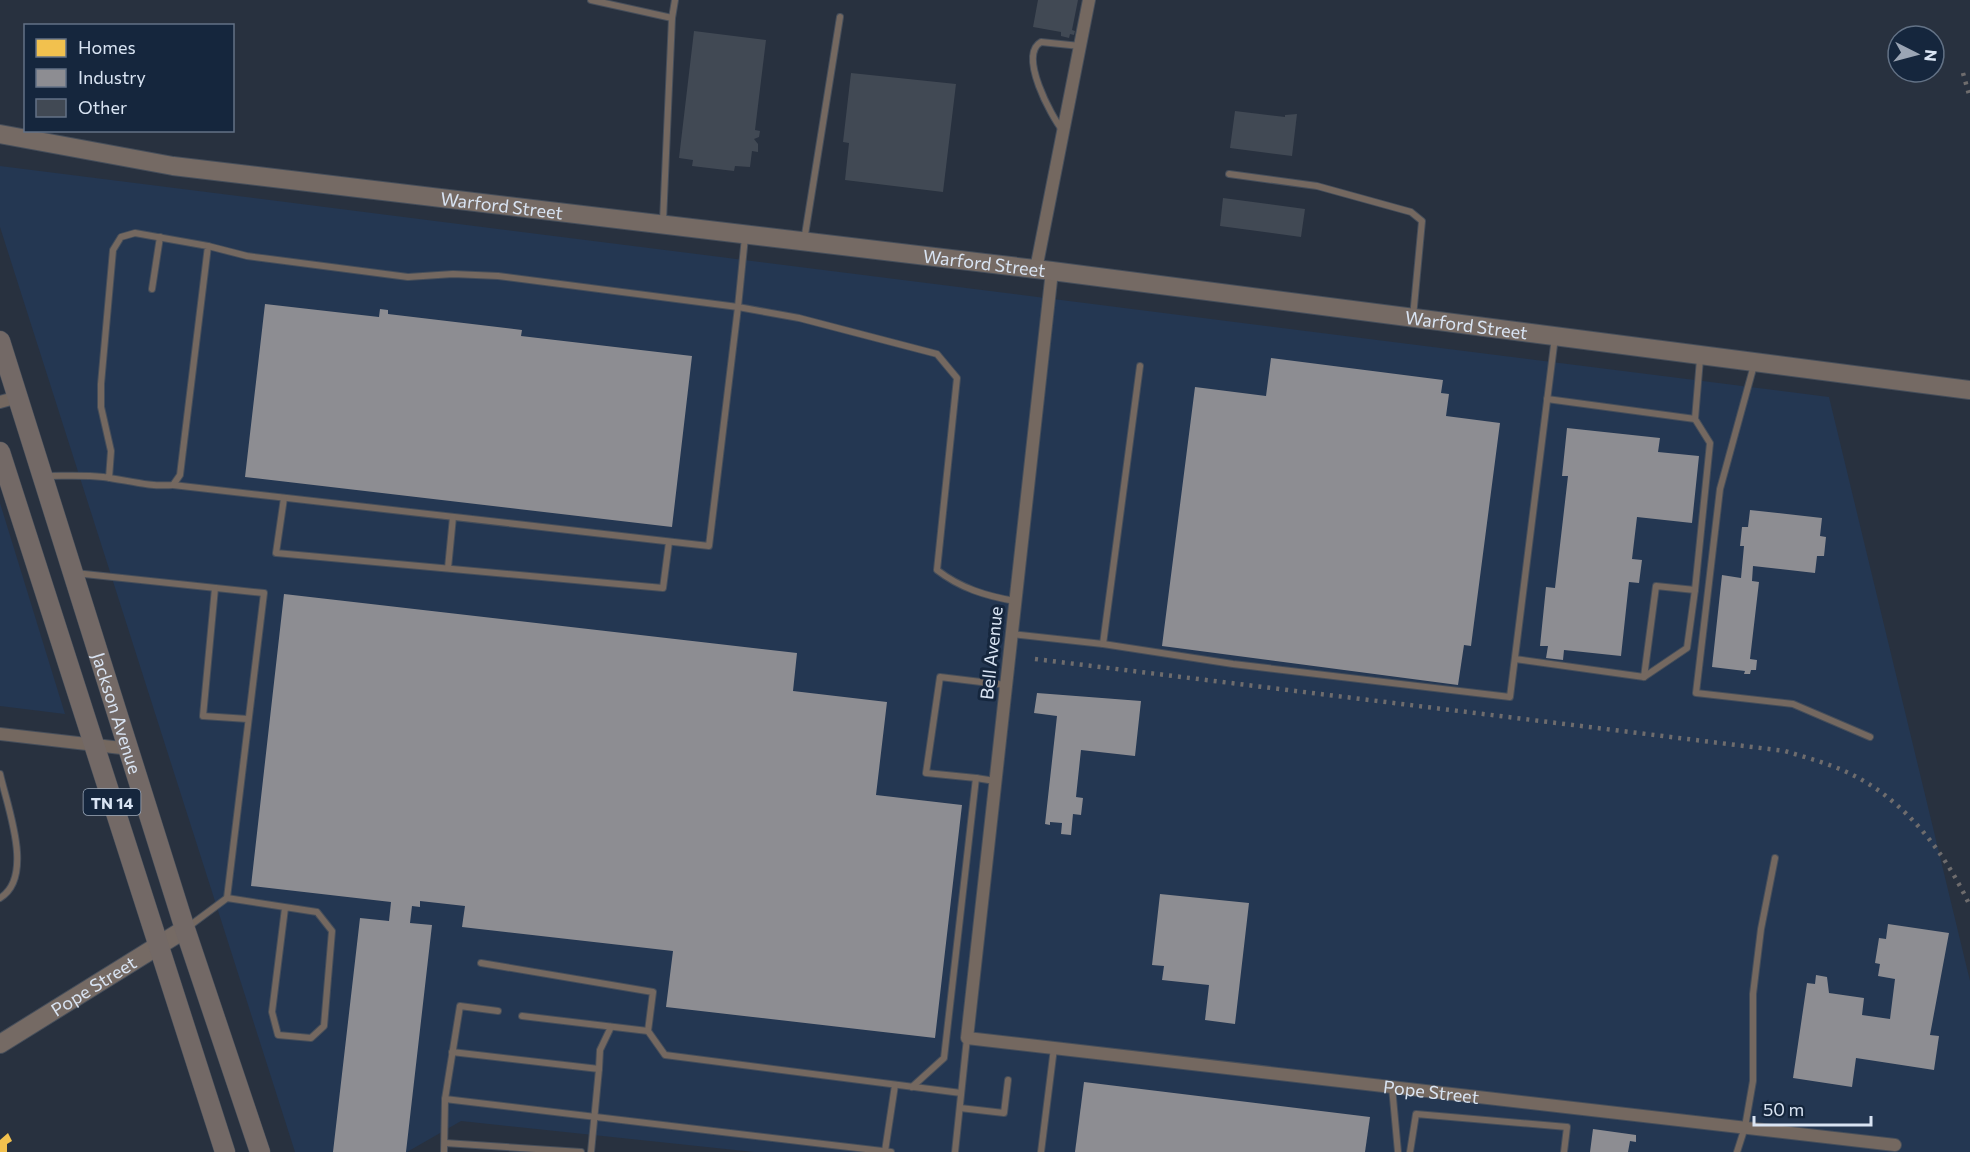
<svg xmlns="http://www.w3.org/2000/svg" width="1970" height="1152" viewBox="0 0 1970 1152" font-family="Commissioner,sans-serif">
	<rect width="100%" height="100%" fill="#28313f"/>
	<g fill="#243752">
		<polygon points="0,166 1829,397 1970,981 1970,1152 754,1152 461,1121 407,1152 295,1152 0,227"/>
		<polygon points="0,503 65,714 0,706"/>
	</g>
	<polygon fill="#f2c14e" points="8,1133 12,1141 7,1144 7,1152 0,1152 0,1140"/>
	<g fill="#8d8d92">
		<polygon points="265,304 379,317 380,309 388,310 388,314 522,330 521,336 692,356 672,527 245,477"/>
		<polygon points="1271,358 1443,380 1441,393 1449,394 1446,416 1500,423 1471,646 1464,645 1458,685 1162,646 1195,387 1266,396"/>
		<polygon points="1567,428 1660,438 1658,452 1699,456 1692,523 1637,517 1632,559 1642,560 1639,583 1629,582 1621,656 1564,650 1563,660 1546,658 1548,646 1540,646 1546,587 1555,588 1568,476 1562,476"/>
		<polygon points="1750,510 1822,518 1820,536 1826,537 1824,556 1817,556 1815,573 1753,566 1752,581 1759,582 1750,659 1757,660 1756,670 1751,670 1750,674 1744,674 1745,671 1712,667 1722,575 1741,578 1744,546 1740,546 1742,527 1748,527"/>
		<polygon points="284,594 797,653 793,691 887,702 876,795 962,805 935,1038 666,1007 673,951 462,927 465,906 420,901 420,907 412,906 410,923 432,925 406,1152 333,1152 360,918 389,921 391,902 251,886"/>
		<polygon points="1037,693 1141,701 1135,756 1081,750 1076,797 1083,798 1081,815 1073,814 1071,835 1061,834 1062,823 1050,822 1050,825 1045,824 1057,716 1034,713"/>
		<polygon points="1160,894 1249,903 1235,1024 1205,1020 1209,985 1162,980 1164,966 1152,965"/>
		<polygon points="1888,924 1949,933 1930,1035 1939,1036 1934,1070 1856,1058 1852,1087 1793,1078 1807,983 1815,984 1816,975 1827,977 1829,993 1864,998 1862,1015 1890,1019 1895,979 1878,976 1880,964 1875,963 1879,938 1886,939"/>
		<polygon points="1084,1082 1370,1117 1365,1152 1075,1152"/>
		<polygon points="1593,1129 1636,1135 1636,1142 1630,1141 1628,1152 1590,1152"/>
	</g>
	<g fill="#414954">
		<polygon points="1038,0 1078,0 1072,30 1075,31 1074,35 1070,34 1069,38 1061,36 1061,32 1033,27"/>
		<polygon points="694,31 766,40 755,130 760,131 759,137 754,139 758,144 758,152 752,151 750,167 735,166 734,171 692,166 693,160 679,158"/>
		<polygon points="851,73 956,84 943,192 845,180 849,143 843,142"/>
		<polygon points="1235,111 1285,117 1285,115 1297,114 1292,156 1230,148"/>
		<polygon points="1223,198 1305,209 1301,237 1220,226"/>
	</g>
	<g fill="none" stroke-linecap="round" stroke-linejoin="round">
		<g stroke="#464e5a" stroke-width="8">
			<g id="lane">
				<polyline points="591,0 672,18"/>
				<path d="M1063,131C1051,116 1018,55 1041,42L1080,46"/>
				<polyline points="1229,174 1317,186 1411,212 1422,221 1413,317"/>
				<polyline points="663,221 672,18 675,0"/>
				<path d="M745,237L738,307L799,318L937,354L957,378L937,570C960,588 986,596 1015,601"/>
				<polyline points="804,241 840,17"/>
				<polyline points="152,289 160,237"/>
				<polyline points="1754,365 1720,489 1696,693 1793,704 1870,737"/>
				<polyline points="1547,399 1695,419"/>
				<path d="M47,476C66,476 85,475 103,477C127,480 148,487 173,485L180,475L208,246L135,233L121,237L113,250L101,384V407L111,451L109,478"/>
				<polyline points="173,485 709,546 738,307 498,276 453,274 408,277 247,256 208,246"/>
				<polyline points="284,498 276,553 663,588 669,542"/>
				<polyline points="448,568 453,517"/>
				<polyline points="75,573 264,593 227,898"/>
				<polyline points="215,588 203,716 248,719"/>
				<polyline points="1012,634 1103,644 1140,366"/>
				<polyline points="1103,644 1233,664 1510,697 1555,337"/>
				<polyline points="1515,659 1644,677 1656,586 1695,590 1710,443 1695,419 1700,359"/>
				<polyline points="1644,677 1687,648 1695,590"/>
				<path d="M0,774C7,806 35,877 0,898"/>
				<polyline points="976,778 926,773 940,677 1006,685"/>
				<polyline points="188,927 227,898 317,912 332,931 324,1026 311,1038 278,1035 272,1012 285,908"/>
				<polyline points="481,963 653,992 648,1031 665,1055 961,1093"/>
				<polyline points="522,1016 648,1031"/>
				<polyline points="452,1052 599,1069 591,1152"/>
				<polyline points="599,1069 600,1050 611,1027"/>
				<polyline points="912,1087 944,1058 976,778 995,781"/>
				<polyline points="1392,1087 1398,1152"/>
				<polyline points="445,1099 891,1152"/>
				<polyline points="960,1108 1004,1113 1008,1080"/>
				<polyline points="445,1143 581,1152"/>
				<polyline points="885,1151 895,1085"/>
				<polyline points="444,1152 445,1099 460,1006 498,1011"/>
				<polyline points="955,1152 967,1038"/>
				<polyline points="1041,1152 1054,1048"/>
				<polyline points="1410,1152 1416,1114 1567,1127 1564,1152"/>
				<polyline points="1737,1152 1745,1127 1753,1081 1753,994 1761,929 1775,858"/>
			</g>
		</g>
		<g stroke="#464e5a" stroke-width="14">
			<g id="street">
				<polyline points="1036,269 1089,0"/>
				<path id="s1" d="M1052,271L967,1038L1895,1145"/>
				<polyline points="0,402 18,397"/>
				<polyline points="0,734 130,749"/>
			</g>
		</g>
		<g stroke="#464e5a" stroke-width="20">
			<g id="secondary">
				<path id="s2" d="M0,134L173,166L1052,271L1970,390"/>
				<path id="s3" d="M0,1044L185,929"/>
			</g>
		</g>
		<g stroke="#464e5a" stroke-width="21">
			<g id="primary">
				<path id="s4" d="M0,341L185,929L260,1152"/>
				<polyline points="0,452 225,1152"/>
			</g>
		</g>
		<use href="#lane" stroke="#746860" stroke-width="6"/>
		<use href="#street" stroke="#746860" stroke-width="12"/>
		<use href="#secondary" stroke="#756a64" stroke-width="18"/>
		<use href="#primary" stroke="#736966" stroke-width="20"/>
		<g stroke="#6e6c6d" stroke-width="4.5" stroke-dasharray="3 6" stroke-linecap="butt">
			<polyline points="1963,73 1970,98"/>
			<path d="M1035,659L1785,751C1804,757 1824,762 1842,770C1901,795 1944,850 1970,906"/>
		</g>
	</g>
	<g text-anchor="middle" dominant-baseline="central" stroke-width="6" stroke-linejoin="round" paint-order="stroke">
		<rect fill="#15263d" stroke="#9eabbc" stroke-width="1.5" x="83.5" y="789" width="57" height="26" rx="4.5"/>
		<g font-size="16" font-weight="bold" fill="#d9e4f3">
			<text x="112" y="802">TN 14</text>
		</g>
		<g font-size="18" fill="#d9e4f3" stroke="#15263d">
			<text stroke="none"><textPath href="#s2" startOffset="507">Warford Street</textPath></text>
			<text stroke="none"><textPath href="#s2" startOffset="993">Warford Street</textPath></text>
			<text stroke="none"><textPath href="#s2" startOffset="1479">Warford Street</textPath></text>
			<text transform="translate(991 653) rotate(-84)">Bell Avenue</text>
			<text stroke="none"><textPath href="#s4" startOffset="390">Jackson Avenue</textPath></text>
			<text stroke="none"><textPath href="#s3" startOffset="110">Pope Street</textPath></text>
			<text stroke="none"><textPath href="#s1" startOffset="1239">Pope Street</textPath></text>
		</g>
	</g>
	<rect x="24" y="24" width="210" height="108" fill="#15263d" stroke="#637286" stroke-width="1.5"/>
	<rect x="36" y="39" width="30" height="18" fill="#f2c14e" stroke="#637286" stroke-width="1.5"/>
	<text x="78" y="54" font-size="18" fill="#d9e4f3">Homes</text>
	<rect x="36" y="69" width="30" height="18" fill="#8d8d92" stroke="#637286" stroke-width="1.5"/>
	<text x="78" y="84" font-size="18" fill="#d9e4f3">Industry</text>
	<rect x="36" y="99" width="30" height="18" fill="#414954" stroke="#637286" stroke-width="1.5"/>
	<text x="78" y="114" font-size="18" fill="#d9e4f3">Other</text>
	<g transform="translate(1916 54) rotate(96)"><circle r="28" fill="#15263d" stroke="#637286" stroke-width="1.5"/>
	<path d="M0-4.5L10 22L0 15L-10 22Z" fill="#9ba5b4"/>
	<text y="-9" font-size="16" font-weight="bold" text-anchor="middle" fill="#d9e4f3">N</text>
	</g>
	<path d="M1754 1116v9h117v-9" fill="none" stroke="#d9e4f3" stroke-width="3"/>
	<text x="1763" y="1116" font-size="18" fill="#d9e4f3" stroke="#15263d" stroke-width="4.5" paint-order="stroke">50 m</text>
</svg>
